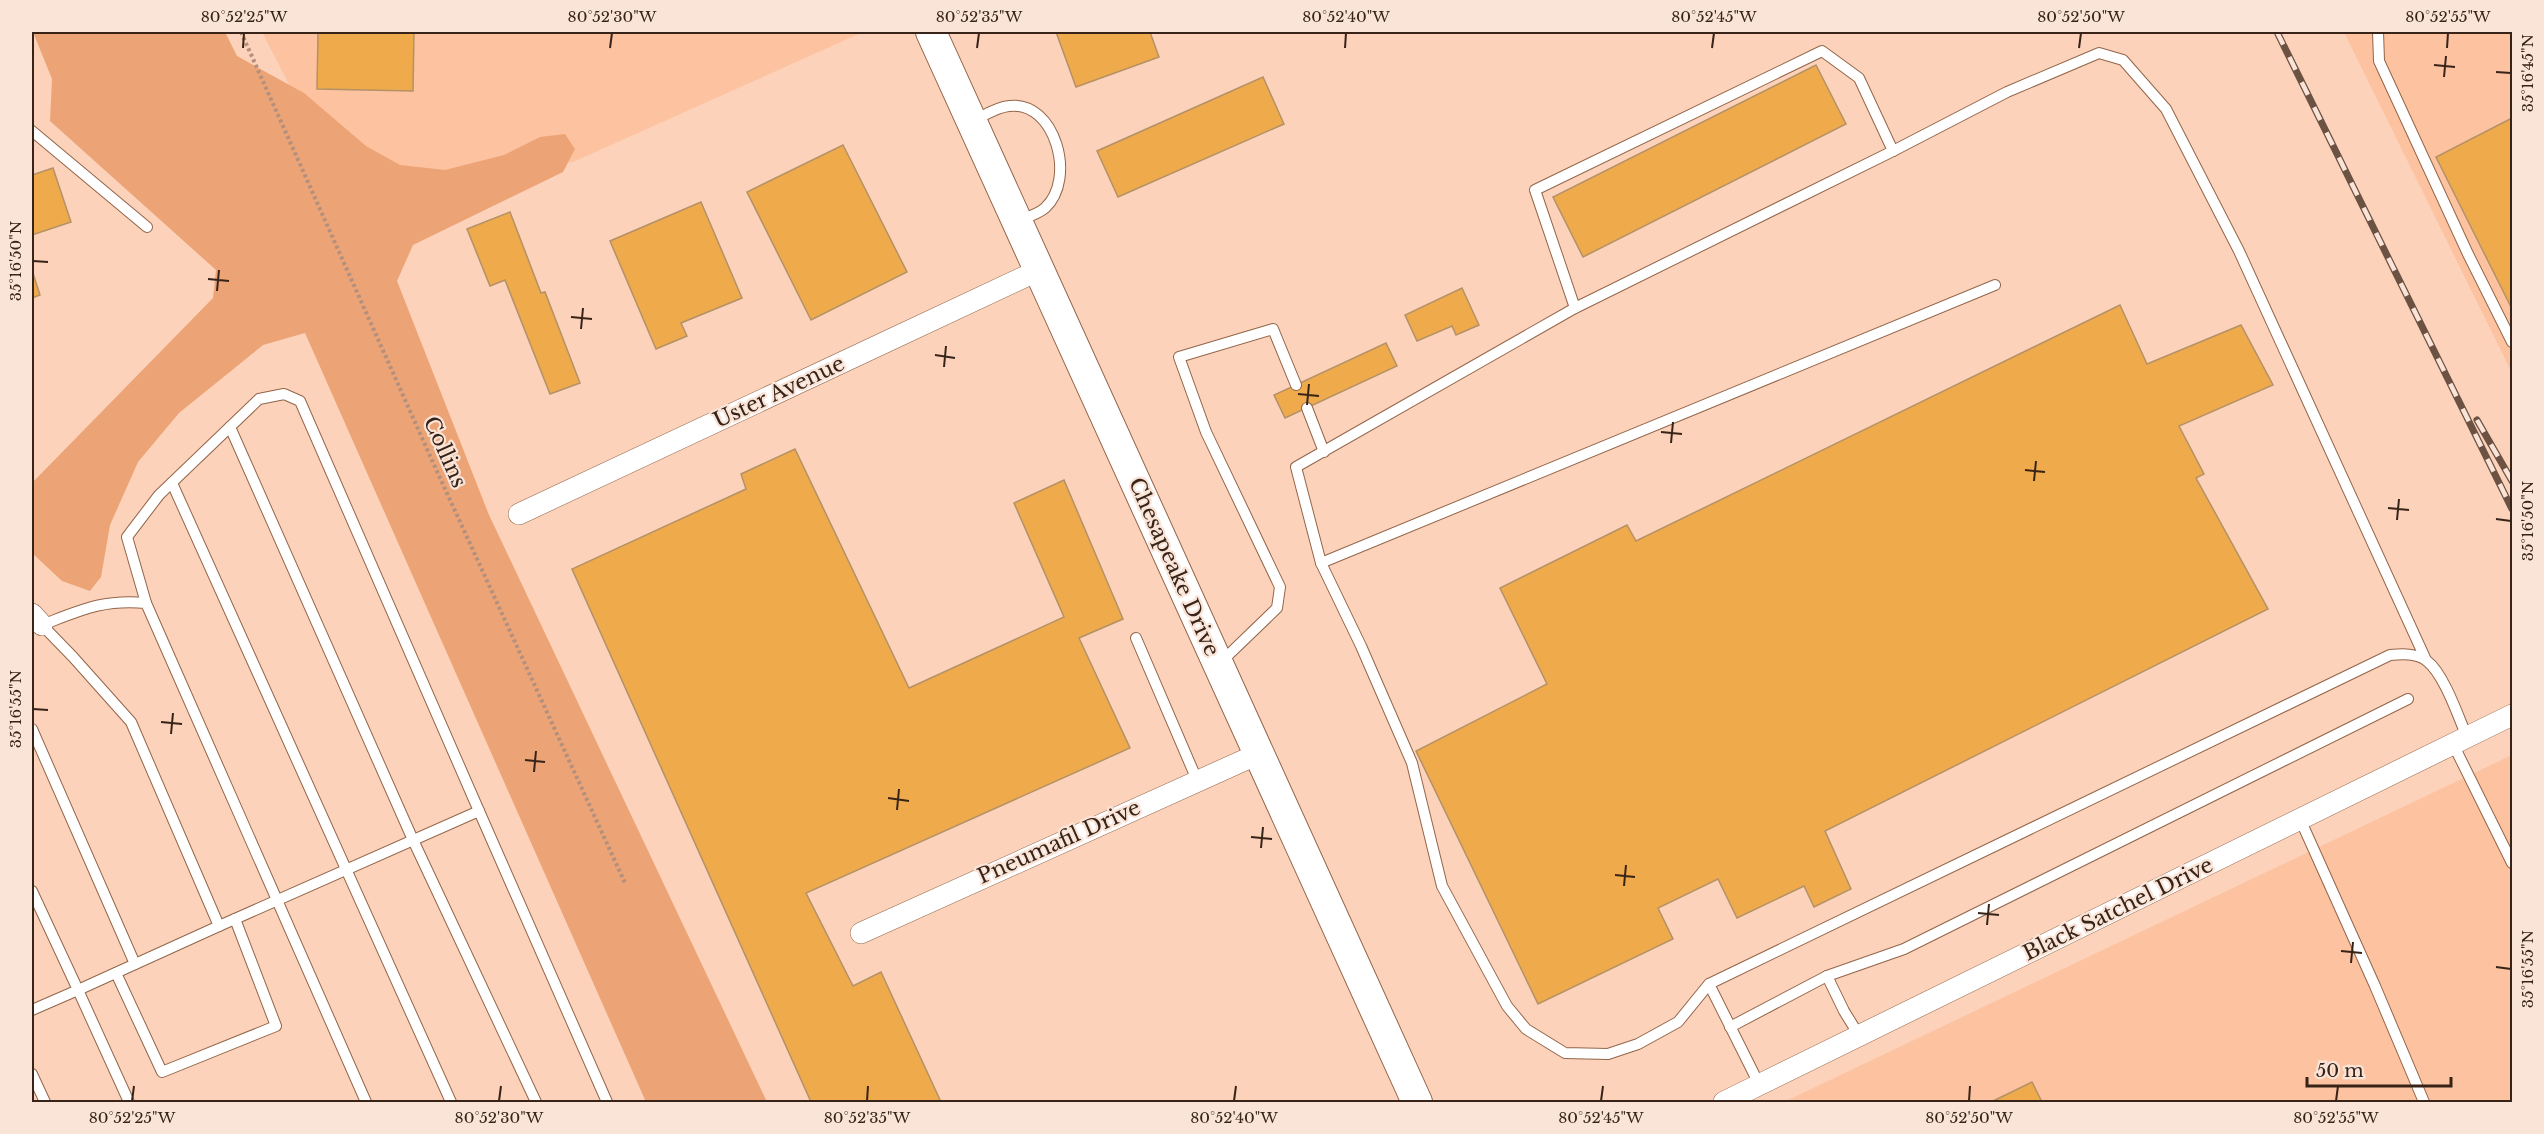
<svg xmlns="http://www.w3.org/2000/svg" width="2544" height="1134" viewBox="0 0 2544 1134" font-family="'Libre Baskerville',serif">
	<rect width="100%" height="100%" fill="#fcd2ba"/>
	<g fill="#fdc29f">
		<polygon points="262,32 863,32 573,162 400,179 297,100"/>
		<polygon points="2344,32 2512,32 2512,373"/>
		<polygon points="2512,755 2512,1102 1784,1102"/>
	</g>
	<polygon fill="#eca376" points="33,32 225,32 237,56 304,93 366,146 400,165 445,170 504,155 540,137 565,134 575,149 563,172 413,245 397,281 489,515 767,1102 646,1102 305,333 263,345 179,413 138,462 110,525 101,577 90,591 62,581 32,553 32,483 213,298 216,270 50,121 52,79"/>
	<g fill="#efaa4c" stroke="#b49166" stroke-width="1.5">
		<polygon points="318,32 414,32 413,91 317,89"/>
		<polygon points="1056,32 1150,32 1159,57 1076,87"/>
		<polygon points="1816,65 1846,124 1583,257 1553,197"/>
		<polygon points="1263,77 1284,124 1118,197 1097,151"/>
		<polygon points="2512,118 2512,309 2436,157"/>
		<polygon points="843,145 907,272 811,320 747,192"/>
		<polygon points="53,168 71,222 32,235 32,175"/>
		<polygon points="701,202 742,298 681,323 687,336 656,349 610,241"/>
		<polygon points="510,212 541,293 545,292 580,383 550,394 505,280 490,286 467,229"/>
		<polygon points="32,270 40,295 32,298"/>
		<polygon points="1462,288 1479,325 1456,335 1452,326 1417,341 1405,315"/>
		<polygon points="2120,305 2147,364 2241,325 2273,385 2179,426 2204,474 2196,478 2268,609 1825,831 1851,889 1814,907 1804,886 1737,918 1718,879 1658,908 1673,939 1538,1004 1416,751 1547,684 1500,588 1627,525 1636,541"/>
		<polygon points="1386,343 1397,366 1285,418 1274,395"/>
		<polygon points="795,449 909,688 1064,617 1014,503 1064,480 1123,619 1079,638 1130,748 806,893 853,986 881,972 941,1102 811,1102 572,569 746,489 741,474"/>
		<polygon points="2032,1082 2042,1102 1991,1102"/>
	</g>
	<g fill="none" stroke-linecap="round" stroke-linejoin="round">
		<g stroke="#936549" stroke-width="12">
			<g id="lane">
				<polyline points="2378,32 2379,61 2468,254 2512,342"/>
				<path d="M975,120C985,115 997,107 1009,106C1055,100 1077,179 1045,208C1038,214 1028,217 1020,220"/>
				<polyline points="32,131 147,227"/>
				<polyline points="1575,308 1535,190 1822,51 1859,78 1893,151"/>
				<polyline points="1307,408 1324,452"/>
				<polyline points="230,427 413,840 536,1102"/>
				<polyline points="172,483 451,1102"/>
				<polyline points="1321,563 1995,285"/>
				<polyline points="146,603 127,537 159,495 259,399 284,394 300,401 479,811"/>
				<polyline points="1136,638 1197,780"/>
				<path d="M2426,660L2239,251L2166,109L2123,60L2099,53L2007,92L1893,151L1575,308L1296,467L1321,563L1361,646L1412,763L1442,886L1507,1006L1526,1029L1565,1053L1608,1054L1638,1044L1678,1022L1709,984L2390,655C2402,654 2417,653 2427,661C2444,674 2458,716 2467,737"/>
				<polyline points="1220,663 1277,608 1280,587 1206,432 1179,357 1273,329 1296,385"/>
				<polyline points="32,729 135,964"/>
				<polyline points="2453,744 2512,863"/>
				<polyline points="2300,819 2375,986 2424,1102"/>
				<polyline points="32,891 78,990 32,1010"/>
				<polyline points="219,926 479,811 607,1102"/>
				<polyline points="116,973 162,1072 276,1026 235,919"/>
				<polyline points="1827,976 1904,949 2408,699"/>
				<polyline points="1709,984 1760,1086"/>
				<polyline points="1730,1027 1827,976 1844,1011 1860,1037"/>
				<polyline points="32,1074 45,1102"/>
				<path d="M129,1102L78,990L219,926L131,722L73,657L42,625C81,610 103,599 146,603L366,1102"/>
			</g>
		</g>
		<g stroke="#936549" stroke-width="22">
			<g id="street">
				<polyline points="519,514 1039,270"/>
				<polyline points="32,614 42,625"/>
				<polyline points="861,933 1258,754"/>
				<polyline points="1724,1102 2512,715"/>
			</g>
		</g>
		<g stroke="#936549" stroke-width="32">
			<polyline id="secondary" points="931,32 1417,1102"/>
		</g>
		<polyline stroke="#b2907d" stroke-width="4" stroke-dasharray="3 3" stroke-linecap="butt" points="241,32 435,467 625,883"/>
		<use href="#lane" stroke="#fff" stroke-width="10"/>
		<use href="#street" stroke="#fff" stroke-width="21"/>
		<use href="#secondary" stroke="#fff" stroke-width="30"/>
		<g stroke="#6c5243" stroke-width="7">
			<g id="rail">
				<polyline points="2277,32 2512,509"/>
				<polyline points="2477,420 2512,481"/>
			</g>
		</g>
		<use href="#rail" stroke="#fae4d8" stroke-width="4.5" stroke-dasharray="14" stroke-linecap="butt"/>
	</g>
	<path fill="none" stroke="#372318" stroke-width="2" d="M243,48L244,33M610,48L612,33M977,48L979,33M1345,48L1346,33M1712,48L1714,33M2079,48L2081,33M2447,48L2448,33M2434,65L2455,67M2496,72L2511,73M2444,77L2446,56M33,261L48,262M208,279L229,281M217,291L219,270M571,317L592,319M581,329L583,308M935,355L955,358M944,367L946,346M1298,394L1319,396M1307,405L1309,384M1661,432L1682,434M1671,443L1673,422M2025,470L2045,472M2034,481L2036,461M2388,508L2409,510M2496,519L2511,521M2397,520L2399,499M33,709L48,710M161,722L182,724M171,734L173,713M525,760L545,762M534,772L536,751M888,798L909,801M897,810L899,789M1251,837L1272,839M1261,848L1263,827M1615,875L1635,877M1624,886L1626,865M1978,913L1999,915M1987,925L1989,904M2341,951L2362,953M2351,963L2353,942M2496,967L2511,969M132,1101L134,1086M499,1101L501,1086M867,1101L868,1086M1234,1101L1236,1086M1601,1101L1603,1086M1969,1101L1970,1086M2336,1101L2338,1086"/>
	<g text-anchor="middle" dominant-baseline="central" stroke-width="4.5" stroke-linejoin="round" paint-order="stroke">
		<g font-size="21" fill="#372318" stroke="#fae4d8">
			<text transform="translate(779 392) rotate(-25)">Uster Avenue</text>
			<text transform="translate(445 452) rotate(66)">Collins</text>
			<text transform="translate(1174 567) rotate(66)">Chesapeake Drive</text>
			<text transform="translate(1059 842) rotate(-24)">Pneumafil Drive</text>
			<text transform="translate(2118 909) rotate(-26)">Black Satchel Drive</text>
		</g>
	</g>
	<rect width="2544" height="1134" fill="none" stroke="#fae4d8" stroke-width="66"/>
	<path d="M2307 1077v9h144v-9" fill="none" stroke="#372318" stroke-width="3"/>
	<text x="2316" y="1077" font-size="18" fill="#372318" stroke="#fae4d8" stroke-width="4.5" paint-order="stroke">50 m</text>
	<rect x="33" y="33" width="2478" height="1068" fill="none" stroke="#372318" stroke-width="2"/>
	<g font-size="15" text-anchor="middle" fill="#372318">
		<text x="244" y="22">80°52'25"W</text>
		<text x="612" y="22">80°52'30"W</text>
		<text x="979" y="22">80°52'35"W</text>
		<text x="1346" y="22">80°52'40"W</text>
		<text x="1714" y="22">80°52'45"W</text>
		<text x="2081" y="22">80°52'50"W</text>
		<text x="2448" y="22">80°52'55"W</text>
		<text transform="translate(2528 73) rotate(-90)" y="5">35°16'45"N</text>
		<text transform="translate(16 261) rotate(-90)" y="5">35°16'50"N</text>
		<text transform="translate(2528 521) rotate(-90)" y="5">35°16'50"N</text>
		<text transform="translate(16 709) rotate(-90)" y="5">35°16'55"N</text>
		<text transform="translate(2528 969) rotate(-90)" y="5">35°16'55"N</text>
		<text x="132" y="1123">80°52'25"W</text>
		<text x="499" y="1123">80°52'30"W</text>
		<text x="867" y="1123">80°52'35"W</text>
		<text x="1234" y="1123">80°52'40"W</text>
		<text x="1601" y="1123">80°52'45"W</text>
		<text x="1969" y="1123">80°52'50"W</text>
		<text x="2336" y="1123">80°52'55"W</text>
	</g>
</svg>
